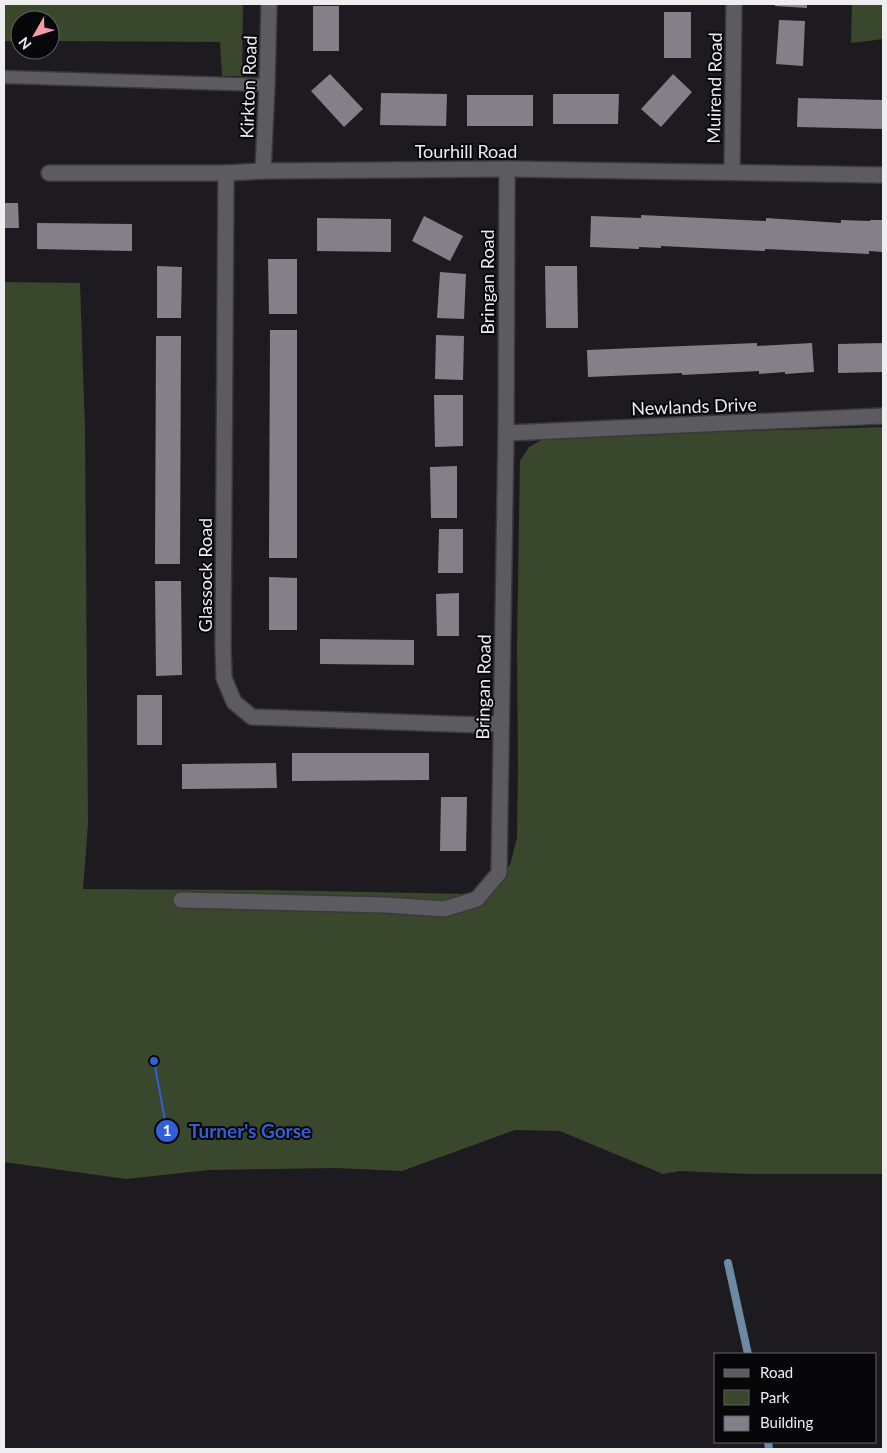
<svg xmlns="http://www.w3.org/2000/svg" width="887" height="1453" viewBox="0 0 887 1453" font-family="Lato,sans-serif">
	<rect width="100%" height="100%" fill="#1d1b20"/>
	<g fill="#39472c">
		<polygon points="4,4 243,4 242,76 222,76 220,42 50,41 50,20 20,20 20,41 4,41"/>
		<polygon points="852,4 883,4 883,39 851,43"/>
		<polygon points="4,282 80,283 85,429 88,824 83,889 267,890 469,894 494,882 510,865 517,838 518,768 517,646 520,461 529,447 547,437 883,427 883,1174 749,1174 680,1171 663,1174 560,1131 515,1130 402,1171 336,1168 209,1170 126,1179 4,1162"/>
	</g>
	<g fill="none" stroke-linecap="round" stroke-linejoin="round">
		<g stroke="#6c8aa3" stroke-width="8">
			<polyline points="728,1263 748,1354"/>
			<polyline points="768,1442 769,1449"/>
		</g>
	</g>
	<g fill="#838187">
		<polygon points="775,4 807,4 807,8 775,6"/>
		<rect x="313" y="6" width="26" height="45"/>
		<rect x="664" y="12" width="27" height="46"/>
		<polygon points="779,20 805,21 803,66 776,64"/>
		<polygon points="330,74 363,109 344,127 311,91"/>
		<polygon points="673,74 692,92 661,127 641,109"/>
		<polygon points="381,93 447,94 446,126 380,125"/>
		<polygon points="553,94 619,94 618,124 553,124"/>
		<rect x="467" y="95" width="66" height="31"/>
		<polygon points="798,98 883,100 883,129 797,127"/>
		<polygon points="4,203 18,203 19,228 4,228"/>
		<polygon points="641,215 766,221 766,218 841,223 841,220 870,221 870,220 883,220 883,252 869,251 869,254 765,249 765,251 661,246 661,248 639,247 639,249 590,247 591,216 641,218"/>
		<polygon points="424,216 463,236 450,261 412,241"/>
		<polygon points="317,218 391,219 391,252 317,251"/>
		<polygon points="37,223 132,224 132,251 37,249"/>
		<polygon points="268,259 297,259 297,314 269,314"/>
		<polygon points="157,266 182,267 181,318 157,318"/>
		<polygon points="545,266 577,266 578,328 546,328"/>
		<polygon points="440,272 466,274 464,319 437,318"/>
		<polygon points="270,330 297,330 297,558 269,558"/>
		<polygon points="436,335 464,336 463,380 435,379"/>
		<polygon points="156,336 181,336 180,564 155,564"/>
		<polygon points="757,343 757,346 812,343 814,372 785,374 785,372 759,374 759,371 682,375 682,373 588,377 587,350"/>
		<polygon points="883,343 883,372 838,373 838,344"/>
		<polygon points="434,395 463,395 463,446 435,447"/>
		<polygon points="457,466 457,518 431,518 430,467"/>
		<polygon points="439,529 463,529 463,573 438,573"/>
		<polygon points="269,577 297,578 297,630 269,630"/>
		<polygon points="155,581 181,581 182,675 156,676"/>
		<polygon points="459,593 459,636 437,636 436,594"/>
		<polygon points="320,639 414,640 414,665 320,664"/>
		<rect x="137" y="695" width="25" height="50"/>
		<polygon points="292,753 429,753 429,780 292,781"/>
		<polygon points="276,763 277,788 182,789 182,764"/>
		<polygon points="441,797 467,797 466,851 440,851"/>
	</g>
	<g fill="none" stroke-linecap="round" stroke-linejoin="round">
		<g stroke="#3a393d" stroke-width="15">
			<polyline id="lane" points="4,77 267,85"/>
		</g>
		<g stroke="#3a393d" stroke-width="18">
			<g id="street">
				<polyline points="263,171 267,85 269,4"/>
				<polyline points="732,172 734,4"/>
				<polyline points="49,173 226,173 263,171 507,169 883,175"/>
				<polyline points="226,173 223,647 224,678 234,702 252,717 480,725 501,723"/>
				<polyline points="506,433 883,416"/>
				<polyline points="181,900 385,905 444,909 477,899 499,873 506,433 507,169"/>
			</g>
		</g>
		<use href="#lane" stroke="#5c5b60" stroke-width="12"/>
		<use href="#street" stroke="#5c5b60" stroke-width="15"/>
	</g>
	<g text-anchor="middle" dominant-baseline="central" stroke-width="4" stroke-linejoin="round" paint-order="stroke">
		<g font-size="18" fill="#eeedf0" stroke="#070608">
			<text transform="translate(248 87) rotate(-88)">Kirkton Road</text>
			<text transform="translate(714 88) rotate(-89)">Muirend Road</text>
			<text x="466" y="151">Tourhill Road</text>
			<text transform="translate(487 282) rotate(-90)">Bringan Road</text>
			<text transform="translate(694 406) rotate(-2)">Newlands Drive</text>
			<text transform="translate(205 575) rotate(-90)">Glassock Road</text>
			<text transform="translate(483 687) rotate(-89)">Bringan Road</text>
		</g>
	</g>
	<path fill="none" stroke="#325eda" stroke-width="2" d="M154 1061L167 1131"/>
	<g fill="#325eda" stroke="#070608" stroke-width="2">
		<circle cx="154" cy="1061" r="5"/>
		<circle cx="167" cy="1131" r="12"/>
	</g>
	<g font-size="15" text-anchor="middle" font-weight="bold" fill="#fff">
		<text x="167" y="1136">1</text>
	</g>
	<g font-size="19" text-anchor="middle" font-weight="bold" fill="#325eda" stroke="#070608" stroke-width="4" stroke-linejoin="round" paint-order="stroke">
		<text x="250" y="1138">Turner's Gorse</text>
	</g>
	<rect width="887" height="1453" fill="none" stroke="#eeedf0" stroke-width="10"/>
	<rect x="714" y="1353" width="162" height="90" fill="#070608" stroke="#636265"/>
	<rect x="724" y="1369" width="25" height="8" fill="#5c5b60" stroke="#636265"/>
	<text x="760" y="1378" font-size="15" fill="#eeedf0">Road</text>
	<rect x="724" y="1390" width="25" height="15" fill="#39472c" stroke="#636265"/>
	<text x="760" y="1403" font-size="15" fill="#eeedf0">Park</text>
	<rect x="724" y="1416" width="25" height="15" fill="#838187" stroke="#636265"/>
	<text x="760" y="1428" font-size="15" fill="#eeedf0">Building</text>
	<g transform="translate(35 35) rotate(231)"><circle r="24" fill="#070608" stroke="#636265"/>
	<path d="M0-4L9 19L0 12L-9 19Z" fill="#f49aa2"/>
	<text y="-8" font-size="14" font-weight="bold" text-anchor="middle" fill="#eeedf0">N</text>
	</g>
</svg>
